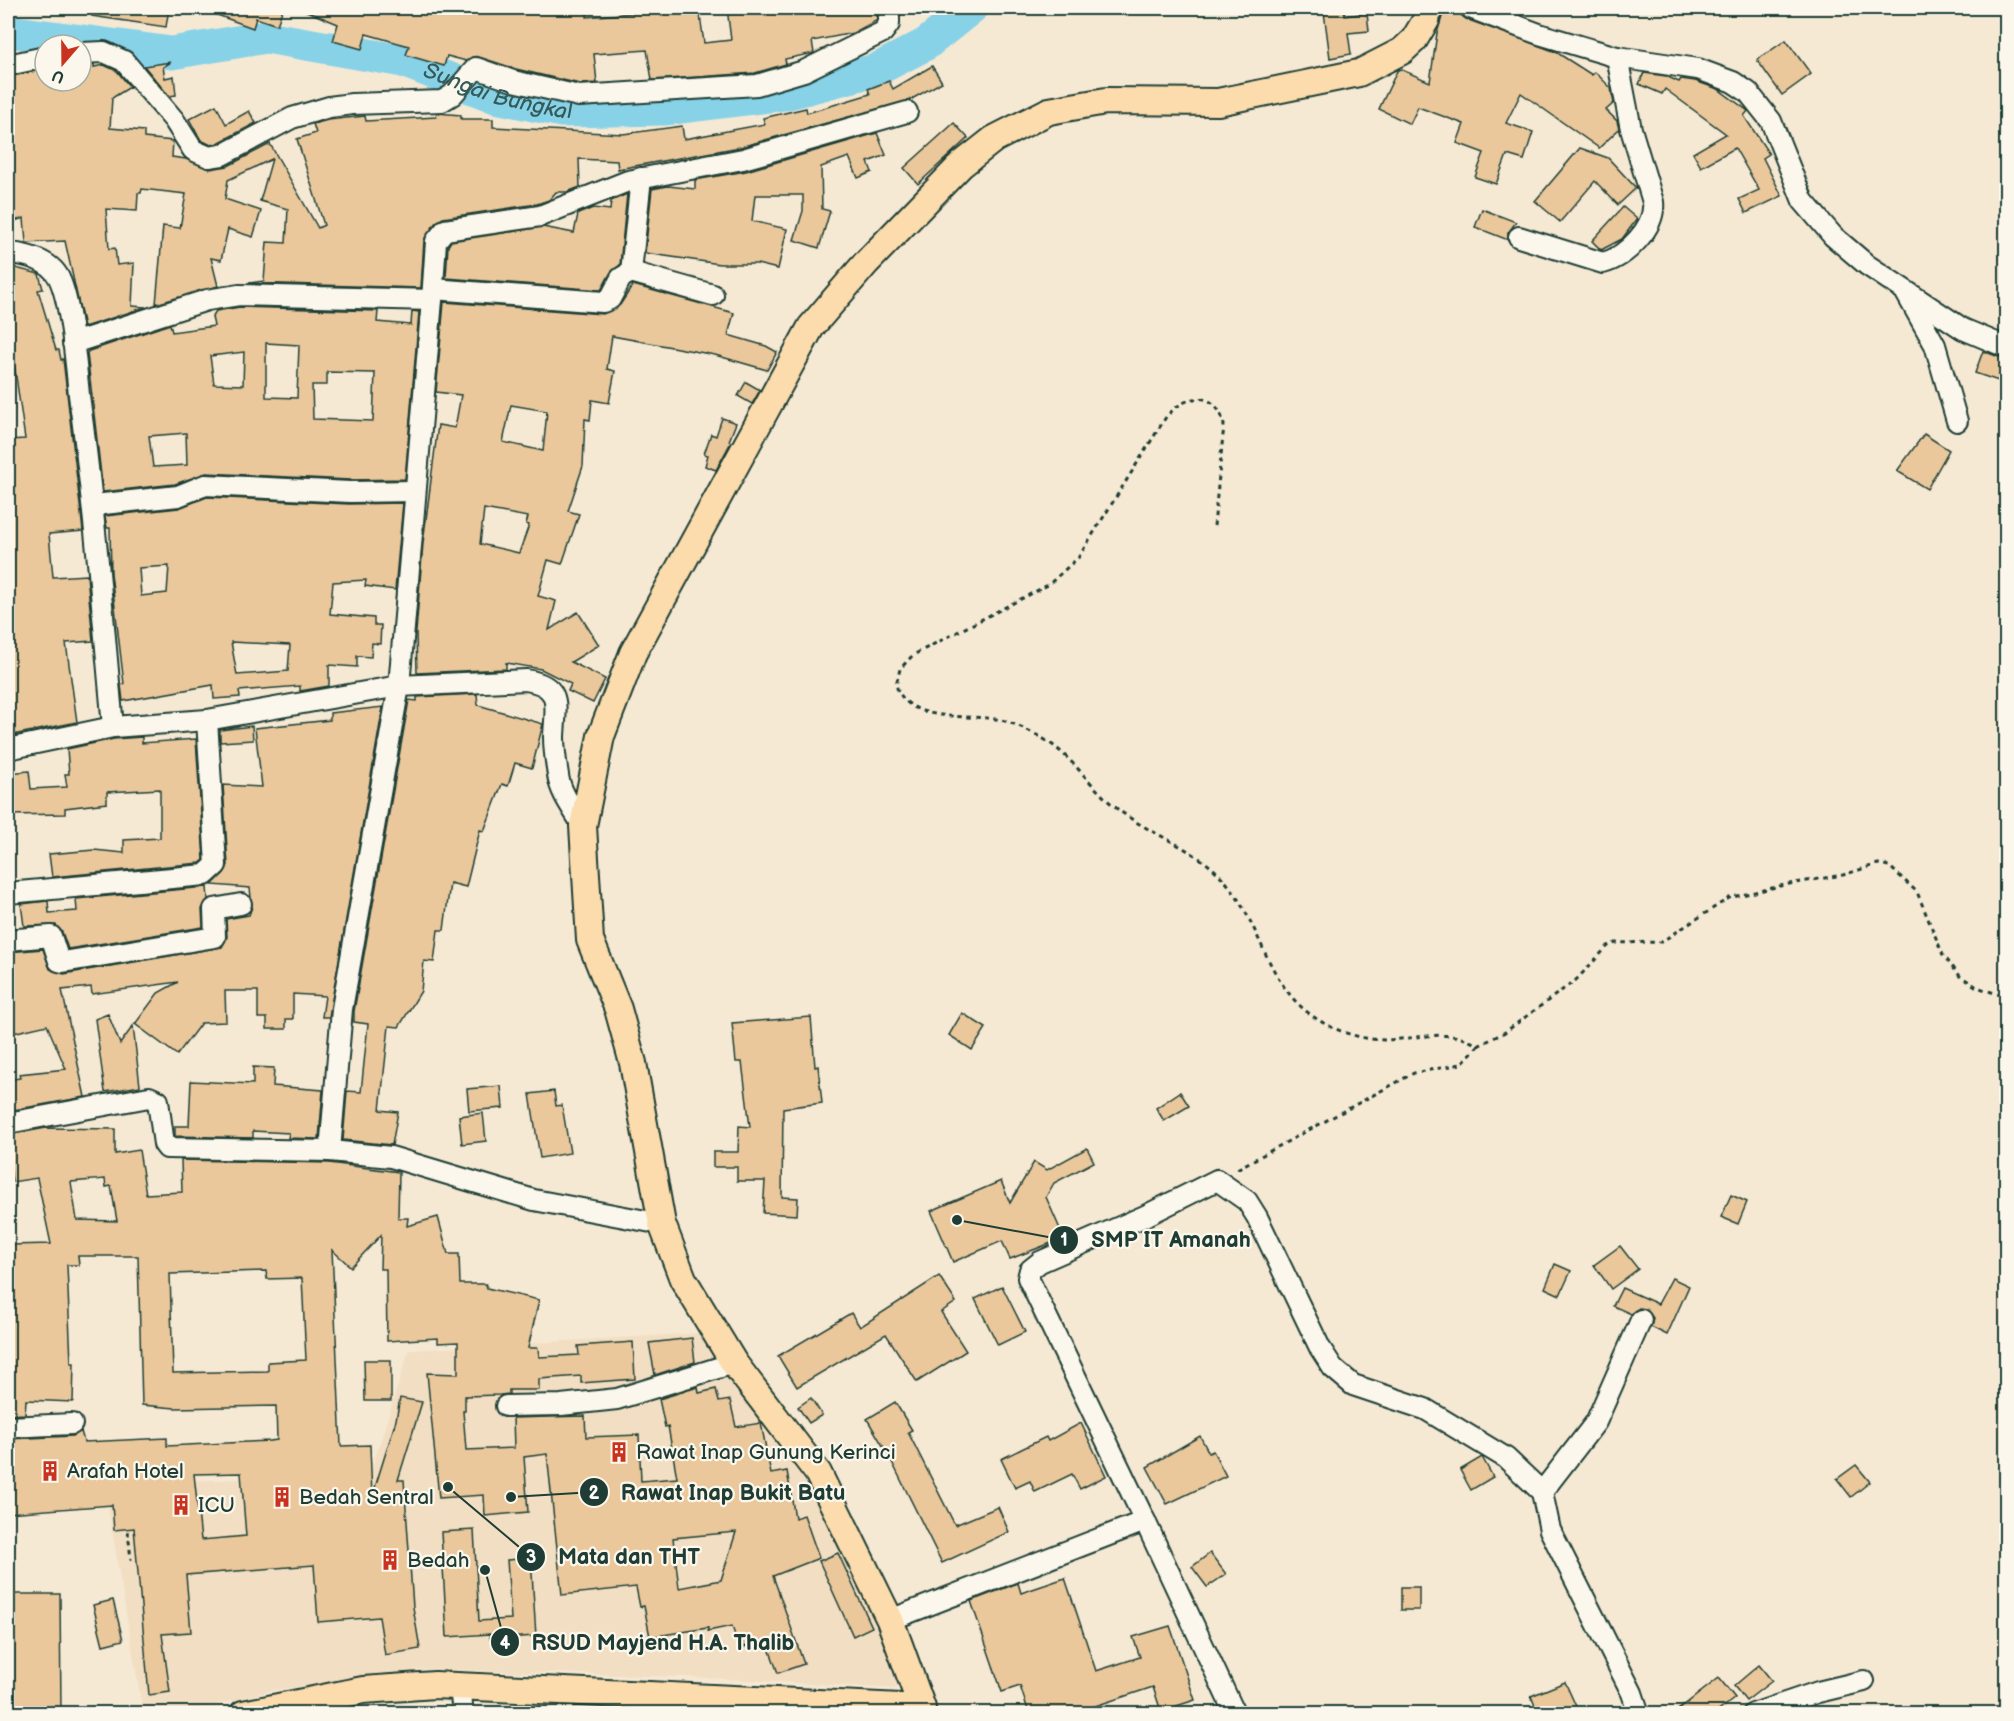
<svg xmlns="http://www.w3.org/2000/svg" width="2014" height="1721" viewBox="0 0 2014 1721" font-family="'Balsamiq Sans',sans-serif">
	<rect width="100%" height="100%" fill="#f6e9d4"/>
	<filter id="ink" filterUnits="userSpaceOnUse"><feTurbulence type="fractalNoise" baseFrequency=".0167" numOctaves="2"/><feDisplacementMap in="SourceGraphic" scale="12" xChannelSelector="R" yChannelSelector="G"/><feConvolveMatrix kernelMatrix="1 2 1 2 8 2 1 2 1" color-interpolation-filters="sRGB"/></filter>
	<g filter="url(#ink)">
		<polygon fill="#f2dfc3" points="700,1333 808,1485 895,1656 896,1689 709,1678 423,1669 270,1691 186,1713 143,1713 104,1484 370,1474 409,1350"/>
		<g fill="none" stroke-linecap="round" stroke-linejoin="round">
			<path stroke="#88d2e8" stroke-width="33" id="s1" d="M8,31L172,53L266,37L403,61L496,97L562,111L666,109L785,94L876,70L926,44L971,8"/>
		</g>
		<g fill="#eac89b" stroke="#1f3d34" stroke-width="1.5" fill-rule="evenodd">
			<polygon points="93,8 169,8 166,27 92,16"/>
			<polygon points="198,8 283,8 277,25 256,18 253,28"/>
			<polygon points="299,8 588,8 587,17 666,10 666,14 699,9 704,43 731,40 727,8 877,8 877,20 853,33 812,41 814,53 785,59 786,64 755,73 652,80 647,50 594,54 597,83 580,84 516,69 479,57 472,57 466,61 447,56 444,66 406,55 409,46 366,34 362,49 333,41 338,24"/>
			<polygon points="1344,9 1345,16 1367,13 1369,31 1348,33 1351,54 1330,58 1324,12"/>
			<polygon points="1444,10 1459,13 1466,19 1556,52 1592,75 1595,72 1611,88 1614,103 1606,110 1617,121 1619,129 1599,148 1521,93 1506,123 1533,132 1524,160 1507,155 1496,184 1475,177 1484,153 1457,143 1464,124 1418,107 1410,124 1379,109 1397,71 1400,69 1430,82 1437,33"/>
			<polygon points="1786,40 1811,74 1782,95 1757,60"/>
			<polygon points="171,62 163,67 165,78 174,76 176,95 169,96 144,66"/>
			<polygon points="94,64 94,67 104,65 117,71 130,87 112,98 110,128 144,131 144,138 173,141 172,157 186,159 210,169 228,166 270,144 318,228 324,225 297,139 316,133 313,124 328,120 365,116 366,121 436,117 437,113 461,115 461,119 493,119 493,127 623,134 682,126 684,139 765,124 763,118 806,108 807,113 870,94 868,89 889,81 893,89 932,66 942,82 910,100 740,147 618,169 617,161 579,159 580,187 567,192 556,192 549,200 537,204 443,218 436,222 424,240 421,288 249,283 264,281 267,242 286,243 288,209 260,201 272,159 228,180 225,199 261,211 253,237 228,229 221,260 211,258 218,286 156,304 163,226 180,228 186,194 142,189 141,193 138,193 137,211 106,209 109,249 115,248 117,265 134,263 132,306 146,307 84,327 65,241 26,243 24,218 8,223 8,77 45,69 45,81 81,81 81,65"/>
			<polygon points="1644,73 1666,76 1679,82 1681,79 1695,81 1718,89 1748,111 1744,116 1769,154 1763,158 1782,196 1746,213 1739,199 1759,190 1735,148 1701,167 1693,153 1726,134 1665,89 1662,94 1639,84"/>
			<polygon points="216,105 226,124 249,111 256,123 218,143 211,145 201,140 189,119"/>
			<polygon points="954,123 968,138 918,184 904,168"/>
			<polygon points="877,133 886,155 868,162 872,172 858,178 849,157 821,167 822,209 830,211 819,248 794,240 803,211 803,195 755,195 752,221 787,229 778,269 757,264 720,264 645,253 652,189 668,186 695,189 695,180 746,171"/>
			<polygon points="1580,148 1608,158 1636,188 1618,205 1595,181 1560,222 1535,201"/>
			<polygon points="627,194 620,265 611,272 601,290 446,278 448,246 451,241 543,227 574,233 578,214 593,208 610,210 611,201"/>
			<polygon points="1623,207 1637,219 1622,239 1601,250 1592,241"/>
			<polygon points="1482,209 1516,222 1508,233 1508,240 1475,227"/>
			<polygon points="8,266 39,274 43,289 38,290 56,350 59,350 61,360 63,359 83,531 49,534 53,577 87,575 93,641 66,643 77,722 8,736 8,440 25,439 11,342 8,343"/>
			<path d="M633,285L734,313L728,335L766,346L777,352L767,370L715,355L612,336L607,369L615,371L609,403L592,400L590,420L585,419L583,466L568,511L579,514L562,564L548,560L538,596L556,601L549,630L578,612L599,645L571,662L605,679L593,703L568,691L571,684L541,669L506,663V669L417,673L416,632L423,543L438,425L455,428L461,395L436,392L444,302L603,314L620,305ZM511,405L547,411L543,451L503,442ZM484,509L528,517L526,524L529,525L519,553L480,544Z"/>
			<path d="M240,307L378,311L377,322L411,325L412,311L419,312L405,479L350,480L206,473L175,484L103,492L87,353L89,351L170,324L172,332L214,326L212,317L216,311ZM266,343L299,345L297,398L266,397ZM244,352L243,385L214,384L210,356ZM327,372L375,373L373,421L313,419L312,385H327ZM186,433L187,465L153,467L149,436Z"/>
			<polygon points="1983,351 2007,360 2007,384 1975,373"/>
			<polygon points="746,382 760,390 752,404 738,396"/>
			<polygon points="722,418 736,423 729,441 731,442 716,470 705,466 708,455 704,454 711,434 716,436"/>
			<polygon points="1924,434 1949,450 1927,489 1897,471"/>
			<path d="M207,497L349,504L403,503L395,590L365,586L366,580L333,582L330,614L374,618V625H381L380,644L372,643L371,657L357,656V667L329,665V686L300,691V686L239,691L240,697L214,699L213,685L123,701L121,685L124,684L111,573L110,528H107L105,516L179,508ZM169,566L167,593L141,596L139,568ZM231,642L290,645L288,671L237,675Z"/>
			<polygon points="477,694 478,705 543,724 532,768 515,763 508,786 502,784 484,831 480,830 466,887 450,883 444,930 438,930 434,962 424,961 421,991 399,1027 389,1026 380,1110 398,1112 392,1145 343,1140 347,1091 361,1092 368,1024 354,1022 354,1011 409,700 417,701 417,697"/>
			<polygon points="383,707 329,1017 322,1017 325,996 293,994 293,1019 286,1019 286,1029 267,1029 267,1018 258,1018 258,991 225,991 226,1022 201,1023 177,1055 135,1024 158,993 178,982 92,994 91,987 62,990 85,1097 8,1111 8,1080 20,1078 19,1074 66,1069 47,1025 8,1034 8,952 43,949 50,969 64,974 222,947 227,937 226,919 249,915 252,907 250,888 212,885 224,873 228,865 223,785 262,787 255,728 330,720 330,713"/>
			<polygon points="252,726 253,740 220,742 220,730"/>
			<polygon points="142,737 142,743 196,739 204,860 200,863 52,877 49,854 94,850 124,853 124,840 160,838 160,789 107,792 107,803 65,808 65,814 8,815 8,773 29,771 31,789 67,787 65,774 69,774 67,749 114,739"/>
			<polygon points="207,887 208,899 202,909 203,927 68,949 62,932 56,925 24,926 21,904 48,901 49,913 77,911 76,899"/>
			<polygon points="962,1013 986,1028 972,1050 949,1035"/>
			<polygon points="108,1014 120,1044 133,1026 140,1086 105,1092 95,1019"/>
			<polygon points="811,1017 815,1067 818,1066 822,1103 783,1108 782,1197 798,1198 797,1215 763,1213 765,1181 737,1181 737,1167 713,1167 713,1152 738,1152 739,1126 750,1127 742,1062 736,1062 732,1023"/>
			<polygon points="253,1067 274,1068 273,1086 323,1090 319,1139 288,1138 289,1133 253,1131 253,1138 175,1136 175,1126 189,1126 191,1081 253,1084"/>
			<polygon points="501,1086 503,1108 469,1111 467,1089"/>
			<polygon points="554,1091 556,1106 562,1105 570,1153 540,1158 530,1094"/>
			<polygon points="1180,1092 1189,1106 1164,1121 1156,1108"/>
			<polygon points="483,1113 486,1141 462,1144 459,1116"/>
			<path d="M46,1128L115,1129V1154L139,1150L146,1194L182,1192L181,1160L329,1163L399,1172L398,1218H408L407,1226L438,1217L448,1254H459L460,1284H486L487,1288L539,1300L528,1348H538L539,1357L579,1355L578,1346L633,1342L635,1379L581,1383V1376L539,1379V1390H509V1394L500,1395L465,1396V1411H463L466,1450L514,1448L513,1418L585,1416L586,1437L639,1435L641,1481L677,1478L668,1426L665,1427L659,1399L698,1387L699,1393L716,1389L719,1402L730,1400L736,1427L761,1423L771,1474L787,1471L795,1518L804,1515L819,1558L773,1576L804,1664L778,1673L766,1640L744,1647L742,1641L737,1642L732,1626L708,1631V1628L650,1637L644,1606L640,1607L636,1587L562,1595L547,1454L524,1457L528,1512L485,1516L484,1495L439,1498L427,1373L458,1374V1342L438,1343V1338L387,1341L386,1269H380L381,1235L351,1267L332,1250L341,1446L370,1445L372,1497L396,1420L400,1398L422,1402L398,1480H404L413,1607L420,1649L385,1655L379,1617L318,1622L314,1565L186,1575L191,1632L162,1634L170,1692L149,1695L134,1528L114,1530L112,1505L8,1513V1439L73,1436L81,1431L84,1442L167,1438V1446L270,1441L277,1440L276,1406L175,1408L142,1405L138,1256H78L79,1265H67L71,1363H74L73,1402L26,1400L25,1414L8,1415V1245L51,1244L37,1178L12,1182L10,1166L8,1167V1135ZM105,1179L106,1187L111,1186L117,1221L77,1220L71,1182ZM266,1271L267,1279L302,1278L306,1360L268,1362V1371L173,1373L170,1274ZM241,1473L246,1536L201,1540L194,1474ZM736,1532L721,1580L679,1588L673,1538Z"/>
			<polygon points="1087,1148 1094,1162 1054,1183 1046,1197 1064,1238 1010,1259 1002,1241 953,1262 931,1211 1001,1181 1010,1203 1034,1162 1047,1170"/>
			<polygon points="1731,1195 1747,1202 1738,1224 1721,1217"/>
			<polygon points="1620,1246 1638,1269 1611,1289 1594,1265"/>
			<polygon points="1555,1264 1571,1271 1560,1295 1545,1288"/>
			<polygon points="939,1276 956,1302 941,1312 966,1351 917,1382 886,1334 797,1387 778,1356 851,1313 860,1327"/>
			<polygon points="1672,1278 1689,1286 1667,1335 1651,1327 1653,1318 1646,1309 1639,1308 1631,1314 1613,1306 1622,1288 1658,1304"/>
			<polygon points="1002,1286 1025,1332 998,1345 975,1299"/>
			<polygon points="692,1338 695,1362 655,1375 649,1343"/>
			<polygon points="364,1360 391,1360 391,1401 365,1401"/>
			<polygon points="811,1398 822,1415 809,1423 798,1407"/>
			<polygon points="895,1402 912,1430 908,1432 955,1525 998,1507 1009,1532 942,1563 888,1454 867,1419"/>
			<polygon points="1081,1423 1106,1476 1080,1489 1072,1474 1035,1492 1030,1481 1015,1488 1001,1459 1046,1437 1048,1441"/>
			<polygon points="1200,1436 1209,1453 1213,1451 1226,1476 1167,1504 1147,1467"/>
			<polygon points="1482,1457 1493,1477 1471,1490 1460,1470"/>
			<polygon points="1856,1465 1870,1482 1851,1497 1837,1479"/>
			<polygon points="474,1530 479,1621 511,1619 507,1560 531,1558 536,1636 490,1639 490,1634 447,1637 441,1532"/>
			<polygon points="838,1553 872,1627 853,1636 819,1561"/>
			<polygon points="1210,1553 1226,1574 1207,1587 1192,1567"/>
			<polygon points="1065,1578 1096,1671 1140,1657 1133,1637 1170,1626 1195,1700 1161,1711 1153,1687 1074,1713 1029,1713 1020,1686 1002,1692 971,1601 1018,1583 1021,1593"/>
			<rect x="1401" y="1587" width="18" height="23"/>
			<polygon points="14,1594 60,1594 61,1713 14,1713"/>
			<polygon points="113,1600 123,1640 103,1645 93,1605"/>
			<polygon points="1759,1665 1772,1681 1746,1701 1734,1686"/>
			<polygon points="1719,1678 1735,1698 1716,1713 1674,1713"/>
			<polygon points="1565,1682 1579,1713 1538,1713 1531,1696"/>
		</g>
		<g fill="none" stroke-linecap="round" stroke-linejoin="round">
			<g stroke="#1f3d34" stroke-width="24">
				<g id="minor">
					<polyline points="1470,8 1539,34 1617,57 1698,69 1733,82 1748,92 1771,121 1803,201 1833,236 1867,265 1963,329 2006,347"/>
					<polyline points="81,53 104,52 124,61 174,120 193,150 209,157 222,155 292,118 329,107 352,104 442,101 452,95 476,68 513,81 579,96 757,85 804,71 883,32 889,24 889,8"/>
					<polyline points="8,65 45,57"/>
					<path d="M1519,237L1603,263C1626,257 1656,227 1653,202L1631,129L1617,57"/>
					<path d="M8,253C25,254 50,260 59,278C71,303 76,365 79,395C94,505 103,616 113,727"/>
					<polyline points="631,272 641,178"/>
					<polyline points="433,289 603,302 610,299 621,278 631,272 713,295"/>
					<polyline points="1906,293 1935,345 1957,421"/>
					<polyline points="432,300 436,241 445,230 540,216 628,181 743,159 907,112"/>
					<polyline points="73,343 207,300 239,295 432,300 399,686 342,1009 330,1151"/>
					<polyline points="94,505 178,496 205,485 350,492 415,491"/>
					<path d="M8,749L113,727L207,720L399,686L526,680C564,686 555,707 554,737C554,749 556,763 558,775C560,793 574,810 583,826"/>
					<polyline points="8,893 205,875 216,865 207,720"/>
					<polyline points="8,940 51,936 59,961 63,962 215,937 214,909 241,904"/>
					<polyline points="8,1123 149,1097 158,1101 164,1144 167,1148 330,1151 391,1157 534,1200 662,1224"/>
					<polyline points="506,1406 561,1405 617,1399 734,1363"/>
					<polyline points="8,1427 72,1424"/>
					<polyline points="1542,1492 1596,1422 1641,1320"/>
					<polyline points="1145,1521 1235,1714"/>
					<polyline points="890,1620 1145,1521 1028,1278 1030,1270 1040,1262 1145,1216 1217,1180 1247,1201 1257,1217 1320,1348 1333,1368 1353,1385 1425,1409 1506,1458 1542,1492 1550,1530 1632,1693 1639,1714"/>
					<polyline points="460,1687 463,1714"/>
					<polyline points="1753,1714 1818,1692 1864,1681"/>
				</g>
			</g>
			<g stroke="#1f3d34" stroke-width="30">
				<polyline id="major" points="243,1714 363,1690 435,1685 922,1708 890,1620 818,1473 734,1363 683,1279 662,1224 633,1063 618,1009 590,940 583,826 601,736 633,653 811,327 866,263 961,165 994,139 1049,111 1106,101 1218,102 1359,73 1402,51 1414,40 1426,20 1429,8"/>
			</g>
			<g stroke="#1f3d34" stroke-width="3" stroke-dasharray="4.5 4.5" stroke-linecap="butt">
				<path d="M1214,526L1224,425C1216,388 1186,394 1166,417L1078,558L1048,585L913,655L900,669L896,685C908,724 965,714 996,719C1013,722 1028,730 1042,738C1070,754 1090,786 1115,807C1151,837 1200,847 1229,886C1262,929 1268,986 1314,1017C1334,1031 1362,1040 1386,1040C1417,1039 1453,1027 1478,1046L1461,1064L1414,1073L1235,1170"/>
				<polyline points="1478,1046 1505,1032 1576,980 1608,946 1616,943 1661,942 1729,898 1789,884 1843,875 1878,864 1889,866 1917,892 1943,955 1960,976 1977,987 2006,997"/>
				<polyline points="128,1531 131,1560"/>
			</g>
			<use href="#minor" stroke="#fbf7ec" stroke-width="20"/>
			<use href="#major" stroke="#fcdcac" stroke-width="26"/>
		</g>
	</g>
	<defs>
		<g id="building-bare" transform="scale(1.62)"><path d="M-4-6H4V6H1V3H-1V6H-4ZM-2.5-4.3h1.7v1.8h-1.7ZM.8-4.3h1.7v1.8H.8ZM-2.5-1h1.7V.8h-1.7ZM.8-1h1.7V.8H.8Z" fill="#c8321e" stroke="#fbf7ec" stroke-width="2.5" paint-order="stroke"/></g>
	</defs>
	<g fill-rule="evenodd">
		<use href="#building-bare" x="619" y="1452"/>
		<use href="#building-bare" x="50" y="1471"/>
		<use href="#building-bare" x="282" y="1497"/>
		<use href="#building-bare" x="181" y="1505"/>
		<use href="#building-bare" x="390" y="1560"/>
	</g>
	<g text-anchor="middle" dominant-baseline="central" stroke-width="4.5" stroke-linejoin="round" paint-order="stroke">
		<g font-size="21" fill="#1f3d34" stroke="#fbf7ec" text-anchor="start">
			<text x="636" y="1452">Rawat Inap Gunung Kerinci</text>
			<text x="67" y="1471">Arafah Hotel</text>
			<text x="299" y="1497">Bedah Sentral</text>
			<text x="198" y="1505">ICU</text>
			<text x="407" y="1560">Bedah</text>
		</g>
		<g font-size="22" font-style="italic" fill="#345b58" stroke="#fbf7ec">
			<text stroke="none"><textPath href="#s1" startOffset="500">Sungai Bungkal</textPath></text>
		</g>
	</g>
	<path fill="none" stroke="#1f3d34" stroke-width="2" d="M957 1220L1064 1240M511 1497L594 1492M448 1487L531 1557M485 1570L505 1642"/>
	<g fill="#1f3d34" stroke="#fbf7ec" stroke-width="2">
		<circle cx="957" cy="1220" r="6"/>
		<circle cx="511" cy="1497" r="6"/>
		<circle cx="448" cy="1487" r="6"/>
		<circle cx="485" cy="1570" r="6"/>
		<circle cx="1064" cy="1240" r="15"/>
		<circle cx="594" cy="1492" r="15"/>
		<circle cx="531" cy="1557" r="15"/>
		<circle cx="505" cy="1642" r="15"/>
	</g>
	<g font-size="18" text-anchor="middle" font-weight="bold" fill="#fff">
		<text x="1064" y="1246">1</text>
		<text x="594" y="1499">2</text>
		<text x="531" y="1563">3</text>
		<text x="505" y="1649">4</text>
	</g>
	<g font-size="22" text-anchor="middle" font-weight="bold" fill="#1f3d34" stroke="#fbf7ec" stroke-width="4.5" stroke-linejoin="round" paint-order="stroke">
		<text x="1171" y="1247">SMP IT Amanah</text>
		<text x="733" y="1500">Rawat Inap Bukit Batu</text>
		<text x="629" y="1564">Mata dan THT</text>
		<text x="663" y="1650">RSUD Mayjend H.A. Thalib</text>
	</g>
	<rect width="2014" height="1721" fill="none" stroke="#fbf7ec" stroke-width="30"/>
	<rect x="15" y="15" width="1984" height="1691" fill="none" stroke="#1f3d34" stroke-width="2" filter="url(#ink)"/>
	<g transform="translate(63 63) rotate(200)"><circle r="28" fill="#fbf7ec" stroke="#a3ada2" stroke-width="1.5"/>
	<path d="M0-4.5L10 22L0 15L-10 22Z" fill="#c8321e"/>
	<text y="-9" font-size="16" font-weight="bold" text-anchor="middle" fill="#1f3d34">U</text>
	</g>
</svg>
